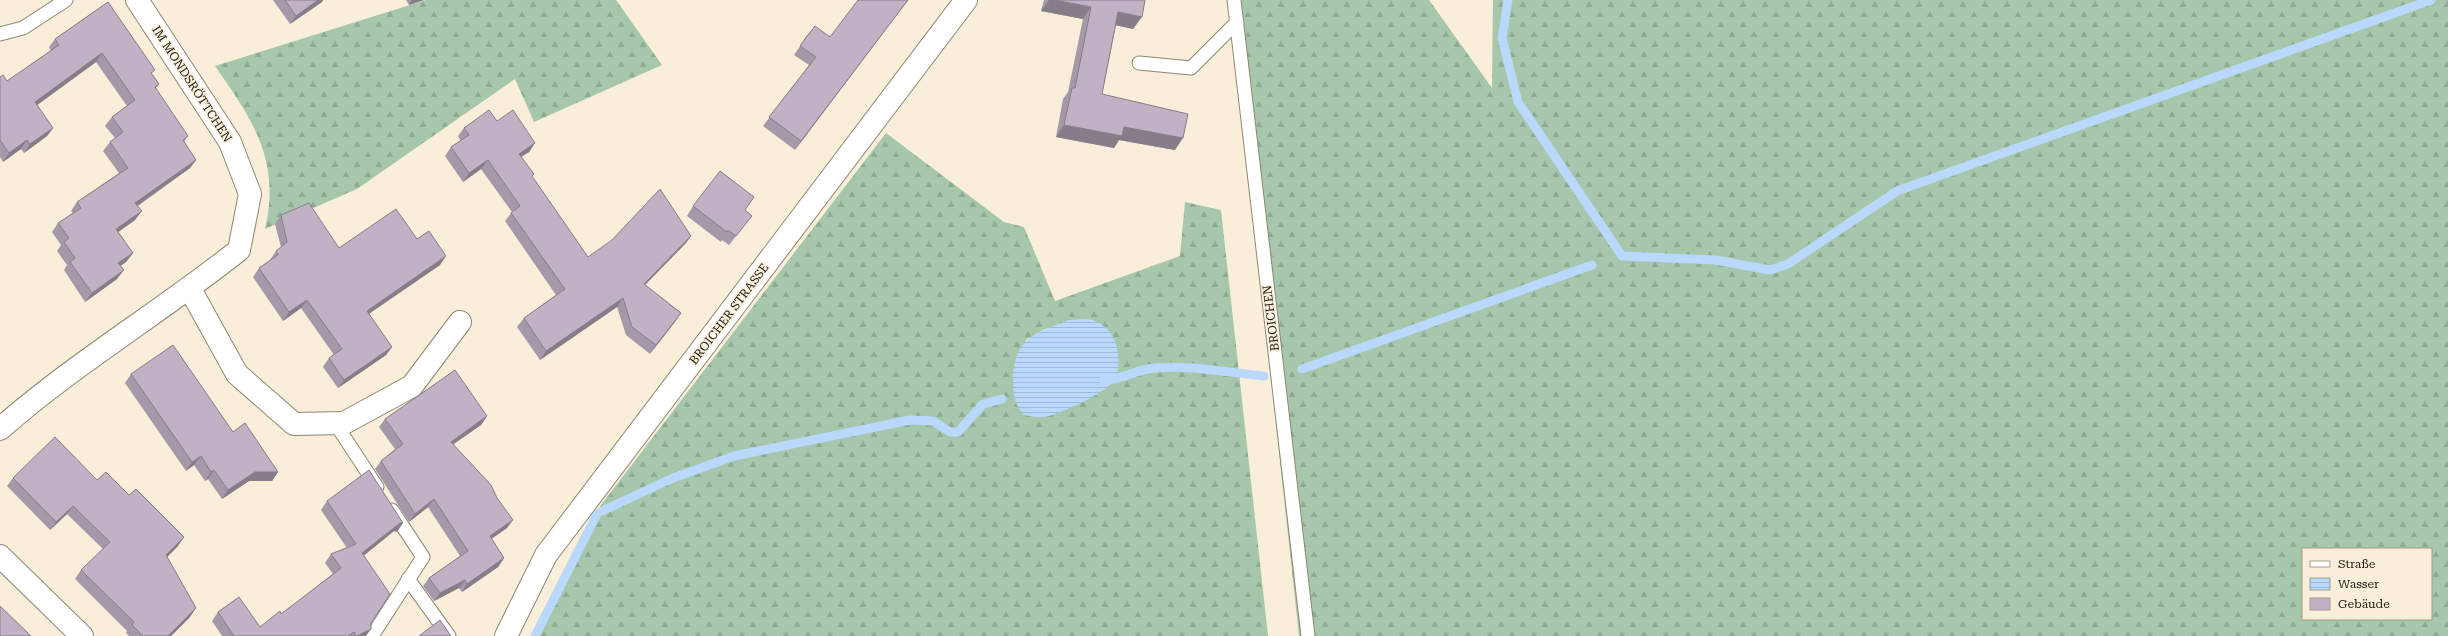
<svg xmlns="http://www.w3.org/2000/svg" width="2448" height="636" viewBox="0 0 2448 636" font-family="'Roboto Serif',serif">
	<defs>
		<pattern id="forest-firs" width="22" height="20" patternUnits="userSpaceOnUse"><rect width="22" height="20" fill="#a6c7ab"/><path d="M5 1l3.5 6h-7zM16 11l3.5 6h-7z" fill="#8fab93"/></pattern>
		<pattern id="water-rules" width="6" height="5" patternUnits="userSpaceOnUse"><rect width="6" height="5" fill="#b9d8fc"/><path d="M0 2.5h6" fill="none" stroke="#9fb9d7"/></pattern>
	</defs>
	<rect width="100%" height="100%" fill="#f8eed9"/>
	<g fill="url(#forest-firs)" fill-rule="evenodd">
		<path d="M426,0H616L662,65L534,122L515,79L357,189L265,229C281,161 253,120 215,66Z"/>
		<path d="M1230,0H1429L1492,88L1493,0H2448V636H1299ZM2303,549H2431V619H2303Z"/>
		<path d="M886,133L1004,222L1024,227L1055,301L1180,256L1185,202L1221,210L1268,636H535L601,505ZM1070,320L1013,386L1026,340L1043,330Z"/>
	</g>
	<path fill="url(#water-rules)" d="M1070,320C1077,320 1086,318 1092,320C1116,326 1124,358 1115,379C1108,392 1060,414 1045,417C1039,418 1030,416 1024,415C1015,405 1013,395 1013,381C1013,338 1035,333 1070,320Z"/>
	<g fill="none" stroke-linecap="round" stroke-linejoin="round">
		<g stroke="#b9d8fc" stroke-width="9">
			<polyline points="1508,0 1502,38 1518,102 1622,256 1715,260 1770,270 1788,264 1897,191 2431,0"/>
			<polyline points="1302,369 1592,265"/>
			<path d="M1104,380C1120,380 1132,372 1148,369C1183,363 1229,373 1264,376"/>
			<polyline points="602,511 673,478 734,456 910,420 933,421 950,432 958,432 983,404 1002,399"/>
			<polyline points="535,636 597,514"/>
		</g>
		<g stroke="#8f8773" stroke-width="15">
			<g id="service">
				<polyline points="1234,0 1308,636"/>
				<polyline points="0,34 23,28 66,0"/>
				<polyline points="1139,63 1191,68 1237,22"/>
				<polyline points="335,423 377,487"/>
				<polyline points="408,579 449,636"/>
				<polyline points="372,636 423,557 392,510"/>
			</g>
		</g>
		<g stroke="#8f8773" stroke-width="24">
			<g id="minor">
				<polyline points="190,289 237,374 294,424 344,423 412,386 460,322"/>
				<path d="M0,429C75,363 161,312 239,250L250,194L230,142L137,0"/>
				<polyline points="0,556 82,636"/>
				<polyline points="506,636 546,555 966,0"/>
			</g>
		</g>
		<use href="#service" stroke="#fff" stroke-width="13"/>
		<use href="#minor" stroke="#fff" stroke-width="22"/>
	</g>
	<g fill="#a599a9">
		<polygon points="273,0 323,0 322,2 290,24"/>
		<polygon points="406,0 424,0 409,5"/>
		<polygon points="908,0 795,150 763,126 809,65 794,55 807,36 830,37"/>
		<polygon points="1044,0 1145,0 1133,29 1116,25 1102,94 1175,150 1119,140 1114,148 1056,137 1063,99 1068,92 1083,19 1041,11"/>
		<polygon points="108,2 152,74 159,84 156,88 184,142 196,160 190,168 138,206 135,220 118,232 133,253 126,262 120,266 117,279 85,302 64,270 67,265 57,251 61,245 52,232 58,223 73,213 71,211 77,202 119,173 103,151 110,142 115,138 105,126 112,117 127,106 96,62 37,105 53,128 47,136 24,153 21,149 3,162 0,157 0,77 7,81 51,51 49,47 55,39"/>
		<polygon points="497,121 535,143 529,152 521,157 532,177 588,257 691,236 685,244 645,285 681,313 650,354 626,335 617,307 540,360 517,327 524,318 556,295 505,221 512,212 481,169 463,182 445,156 451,147 461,141 458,136 464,128"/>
		<polygon points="693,206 745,210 752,216 729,245 722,240 721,242 687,216"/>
		<polygon points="281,215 339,248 417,239 440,265 369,314 392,347 386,355 338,388 323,367 329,358 334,355 301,308 283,321 253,277 259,268 270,260 276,251 281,247 275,224"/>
		<polygon points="131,374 233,432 278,472 272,481 249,481 222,499 208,479 205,481 194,465 186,471 125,383"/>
		<polygon points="487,416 481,425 453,444 507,528 491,539 504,558 498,567 462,592 459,588 434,601 423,586 429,578 460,556 428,507 409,522 375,469 381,461 395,449 379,427 385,419"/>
		<polygon points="13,478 97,480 178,546 167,557 190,617 171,636 129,636 126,633 127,631 75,579 81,570 103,549 67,514 50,530 7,486"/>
		<polygon points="327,501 397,532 394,531 364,555 371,623 366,636 222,636 212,621 218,612 260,627 281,614 302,598 333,574 325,563 331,554 347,548 321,510"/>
	</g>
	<g fill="#867d89">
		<polygon points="318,0 323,0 322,2 290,24 296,16"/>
		<polygon points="412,0 424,0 409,5"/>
		<polygon points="908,0 795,150 801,141"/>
		<polygon points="1049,0 1054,0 1091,7 1083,19 1041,11"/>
		<polygon points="1118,12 1142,17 1133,29 1110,24"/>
		<polygon points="102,53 96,62 29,111 35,102"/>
		<polygon points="1064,125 1124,127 1183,138 1175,150 1119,140 1114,148 1056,137"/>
		<polygon points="53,128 47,136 24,153 30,144"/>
		<polygon points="188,136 182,144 183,140"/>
		<polygon points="27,140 21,149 3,162 9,153"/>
		<polygon points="535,143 529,152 513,162 519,154"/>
		<polygon points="196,160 190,168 129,211 135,203"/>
		<polygon points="488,160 481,169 463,182 469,173"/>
		<polygon points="142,211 135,220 110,238 116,229"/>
		<polygon points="691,236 685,244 637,293 644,284"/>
		<polygon points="133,253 126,262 112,272 118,263"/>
		<polygon points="446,256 440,265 361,319 367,311"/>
		<polygon points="124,270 117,279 85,302 92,293"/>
		<polygon points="623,298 617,307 540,360 546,351"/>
		<polygon points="307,300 301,308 283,321 289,312"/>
		<polygon points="681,313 675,322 650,354 656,345"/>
		<polygon points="392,347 386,355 338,388 344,380"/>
		<polygon points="487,416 481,425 445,450 451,442"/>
		<polygon points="201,456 194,465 186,471 192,462"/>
		<polygon points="214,470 208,479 205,481 211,472"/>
		<polygon points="255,472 278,472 272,481 249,481 222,499 228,490"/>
		<polygon points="434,499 428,507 409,522 415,514"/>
		<polygon points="73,506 67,514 50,530 56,522"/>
		<polygon points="513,520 507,528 484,544 490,536"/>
		<polygon points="400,523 403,523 397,532 394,531 356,562 362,553"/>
		<polygon points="184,537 178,546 160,564 166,555"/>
		<polygon points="504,558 498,567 462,592 467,584"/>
		<polygon points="465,580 459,588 434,601 440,593"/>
		<polygon points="196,608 190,617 171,636 168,636"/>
		<polygon points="371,629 366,636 357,636"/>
	</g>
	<g fill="#c0b2c4" stroke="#867d89">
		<polygon points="285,0 318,0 296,16"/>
		<polygon points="858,0 908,0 801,141 769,117 816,57 800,46 807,36 815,26 830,37"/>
		<polygon points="1054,0 1145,0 1142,17 1118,12 1102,94 1188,114 1183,138 1124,127 1122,136 1064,125 1072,88 1075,88 1091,7"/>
		<polygon points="108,2 155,70 151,73 159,84 155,87 188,136 183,140 196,160 135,203 142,211 116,229 133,253 118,263 124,270 92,293 70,262 75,258 64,242 69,238 58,223 81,208 77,202 128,168 110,142 123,132 112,117 135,100 102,53 35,102 53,128 30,144 27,140 9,153 0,140 0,77 3,75 7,81 59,45 55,39"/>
		<polygon points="489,110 497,121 513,110 535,143 519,154 534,174 532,176 588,257 612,240 660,189 691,236 644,284 681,313 656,345 632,327 623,298 546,351 524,318 565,289 511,213 520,206 488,160 469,173 451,147 469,135 464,128"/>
		<polygon points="720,171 754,197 745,210 752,216 736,236 728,230 727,232 693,206"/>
		<polygon points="309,203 339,248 396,209 417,239 429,231 446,256 367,311 392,347 344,380 329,358 342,349 307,300 289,312 259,268 278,255 276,251 287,242 281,215"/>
		<polygon points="173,345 233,432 245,423 278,472 255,472 228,490 214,470 211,472 201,456 192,462 131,374"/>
		<polygon points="455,370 487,416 451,442 491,485 497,498 513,520 490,536 504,558 467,584 465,580 440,593 429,578 468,551 434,499 415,514 381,461 403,444 385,419"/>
		<polygon points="55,437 97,480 106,472 129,495 136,489 184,537 166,555 196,608 168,636 143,636 132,625 134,622 81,570 110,542 73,506 56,522 13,478"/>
		<polygon points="369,470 403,523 400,523 362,553 390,594 371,623 371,629 357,636 356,636 354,632 348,636 234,636 218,612 239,597 260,627 280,611 281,614 302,598 341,568 331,554 356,544 327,501"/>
		<polygon points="0,606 31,636 0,636"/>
		<polygon points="440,620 451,636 419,636"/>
	</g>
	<g text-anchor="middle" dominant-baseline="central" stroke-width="3" stroke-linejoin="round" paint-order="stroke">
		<g font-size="12" fill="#242019" stroke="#f8eed9">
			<text transform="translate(192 84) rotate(57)">IM MONDSRÖTTCHEN</text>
			<text transform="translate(729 314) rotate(-53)">BROICHER STRASSE</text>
			<text transform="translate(1271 318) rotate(-97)">BROICHEN</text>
		</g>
	</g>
	<rect x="2302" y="548" width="130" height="72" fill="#f8eed9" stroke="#a39c8c"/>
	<rect x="2310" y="561" width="20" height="6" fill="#ffffff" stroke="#a39c8c"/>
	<text x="2338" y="568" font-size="12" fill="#242019">Straße</text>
	<rect x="2310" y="578" width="20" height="12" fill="url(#water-rules)" stroke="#a39c8c"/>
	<text x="2338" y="588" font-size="12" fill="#242019">Wasser</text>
	<rect x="2310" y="598" width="20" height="12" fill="#c0b2c4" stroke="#a39c8c"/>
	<text x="2338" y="608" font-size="12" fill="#242019">Gebäude</text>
</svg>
